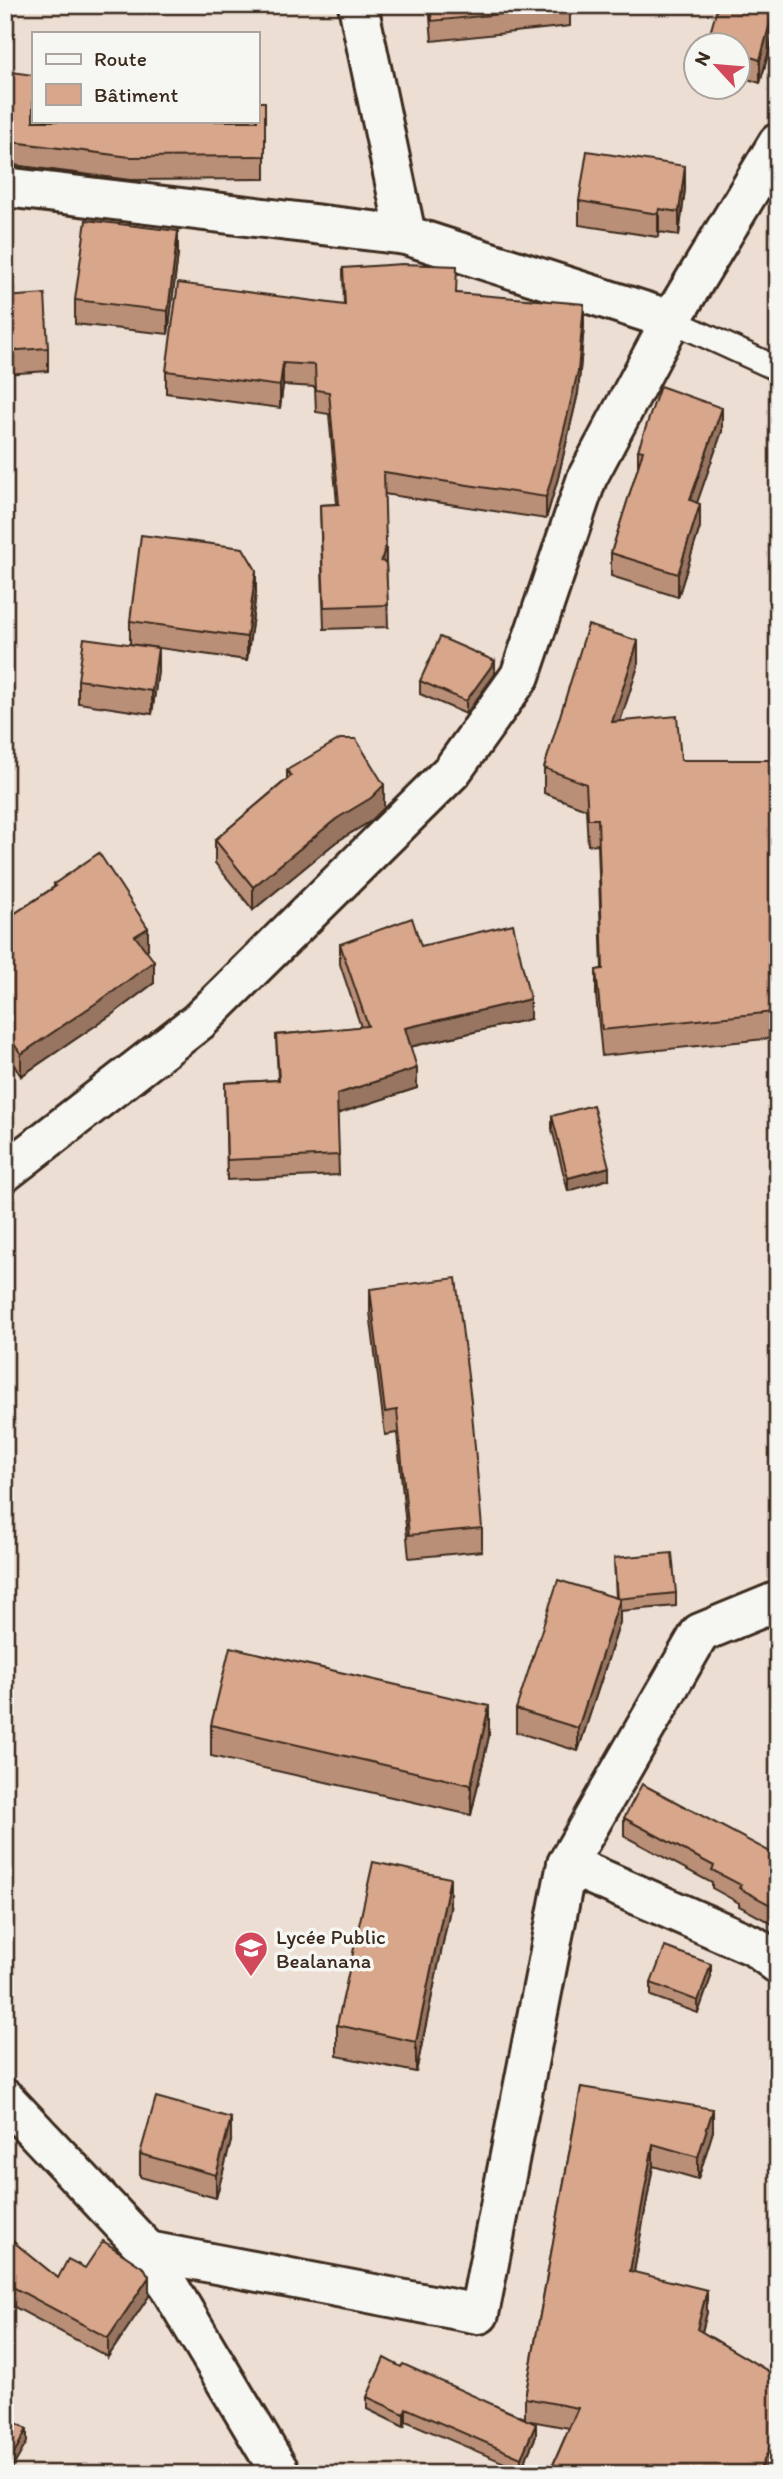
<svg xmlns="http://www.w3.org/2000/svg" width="783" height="2479" viewBox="0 0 783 2479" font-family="Itim,sans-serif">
	<rect width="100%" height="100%" fill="#edded3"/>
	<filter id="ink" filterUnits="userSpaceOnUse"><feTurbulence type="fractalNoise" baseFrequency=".0143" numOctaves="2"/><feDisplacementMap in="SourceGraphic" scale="14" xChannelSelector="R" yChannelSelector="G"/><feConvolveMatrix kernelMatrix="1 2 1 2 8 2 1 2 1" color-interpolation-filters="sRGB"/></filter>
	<g filter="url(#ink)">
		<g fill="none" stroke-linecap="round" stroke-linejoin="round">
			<g stroke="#3b2a1e" stroke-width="28">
				<polyline id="lane" points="671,320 778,369"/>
			</g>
			<g stroke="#3b2a1e" stroke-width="44">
				<g id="street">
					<polyline points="358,5 406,235"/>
					<polyline points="5,187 406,235 671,320"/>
					<polyline points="5,1172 199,1021 452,771 520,676 587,478 671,320 778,143"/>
					<polyline points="567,1864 754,1946 778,1964"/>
					<polyline points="5,2099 148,2251 281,2474"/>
					<polyline points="148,2251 479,2314 567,1864 700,1633 778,1601"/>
				</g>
			</g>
			<use href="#lane" stroke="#f6f6f2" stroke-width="23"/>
			<use href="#street" stroke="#f6f6f2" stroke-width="38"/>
		</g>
		<g fill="#ba8f78" stroke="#3b2a1e" stroke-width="2">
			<polygon points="429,5 570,5 570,26 432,41"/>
			<polygon points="778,5 778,19 760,83 738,76 738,46 707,46 707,44"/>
			<polygon points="5,71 33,121 265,102 265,179 130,180 5,164"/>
			<polygon points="685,189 679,235 659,232 658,237 579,225 579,201"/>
			<polygon points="178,254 168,334 75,324 75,300"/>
			<polygon points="343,268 457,293 584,326 578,393 558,478 546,519 384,494 388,627 324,629 320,505 337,504 329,414 316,412 315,387 283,385 280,408 166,393 166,371 344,305"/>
			<polygon points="5,297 48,348 48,371 5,374"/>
			<polygon points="722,431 697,502 700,527 678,597 611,576 611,553 638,468 638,450"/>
			<polygon points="256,593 247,660 130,644 130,621"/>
			<polygon points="638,666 620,721 681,760 778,760 778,1095 774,1038 602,1056 596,995 596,970 602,969 598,844 588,845 586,809 544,793 544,768"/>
			<polygon points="158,671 152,714 78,703 78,680"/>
			<polygon points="495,674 466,714 420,694 420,681"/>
			<polygon points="287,770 384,808 371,821 336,842 253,910 215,863 215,840 287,779"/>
			<polygon points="54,884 148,949 146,951 154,983 114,1013 21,1076 5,1052 5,920 54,887"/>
			<polygon points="340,944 421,946 530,1019 410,1047 417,1088 337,1113 339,1175 227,1180 225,1083 278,1080 276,1035 361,1027 340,964"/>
			<polygon points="552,1116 609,1179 568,1191 552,1129"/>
			<polygon points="370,1289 482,1528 482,1551 409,1558 397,1433 385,1435 370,1312"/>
			<polygon points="614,1558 676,1593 676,1606 620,1611 620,1622 578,1751 516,1732 516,1709 616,1598"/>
			<polygon points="211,1725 489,1736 471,1815 211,1756"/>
			<polygon points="624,1818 778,1856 778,1927 739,1906 739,1903 712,1888 712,1883 624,1836"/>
			<polygon points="450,1909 416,2072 337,2056 337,2025"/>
			<polygon points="711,1977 698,2013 651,1996 651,1983"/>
			<polygon points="581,2087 713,2131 698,2179 653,2166 634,2272 707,2312 702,2332 778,2377 778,2451 768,2474 549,2474 569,2428 531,2421 536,2436 521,2470 406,2421 404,2427 367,2409 367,2397 401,2367 525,2418 525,2398"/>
			<polygon points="231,2141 216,2198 140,2177 140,2154"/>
			<polygon points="5,2235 58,2278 85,2268 149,2296 108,2357 5,2302"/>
		</g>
		<g fill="#977461" stroke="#3b2a1e" stroke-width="2">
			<polygon points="7,5 13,5 5,28 5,10"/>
			<polygon points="775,5 778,5 778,19 760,83 760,60"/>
			<polygon points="685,166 685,189 679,235 679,212"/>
			<polygon points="659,209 659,232 658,237 658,214"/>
			<polygon points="178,231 178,254 168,334 168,311"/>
			<polygon points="584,304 584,326 578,393 558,478 546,519 546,497"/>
			<polygon points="283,363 283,385 280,408 280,386"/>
			<polygon points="722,408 722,431 690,523 690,500"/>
			<polygon points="700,504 700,527 678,597 678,574"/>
			<polygon points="386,545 386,567 381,561"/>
			<polygon points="256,570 256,593 247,660 247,637"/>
			<polygon points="638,641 638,666 612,747 612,722"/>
			<polygon points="158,648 158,671 152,714 152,691"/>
			<polygon points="495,661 495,674 466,714 466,701"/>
			<polygon points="384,785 384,808 371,821 336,842 253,910 253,887 336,819"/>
			<polygon points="148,928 148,949 135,958 135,936"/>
			<polygon points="154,961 154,983 114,1013 21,1076 21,1054"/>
			<polygon points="530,999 530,1019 405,1048 405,1028"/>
			<polygon points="417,1068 417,1088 337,1114 337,1094"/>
			<polygon points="609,1167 609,1179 568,1191 568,1178"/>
			<polygon points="620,1599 620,1622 578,1751 578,1728"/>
			<polygon points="489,1706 489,1736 471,1815 471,1785"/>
			<polygon points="450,1878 450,1909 416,2072 416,2042"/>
			<polygon points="711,1964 711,1977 698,2013 698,2001"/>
			<polygon points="713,2109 713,2131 698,2179 698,2157"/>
			<polygon points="231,2118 231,2141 216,2198 216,2175"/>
			<polygon points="653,2144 653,2166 630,2293 630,2271"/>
			<polygon points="149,2277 149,2296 108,2357 108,2338"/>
			<polygon points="707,2290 707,2312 697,2351 697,2329"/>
			<polygon points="406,2408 406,2421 404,2427 404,2414"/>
			<polygon points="536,2424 536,2436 521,2470 521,2458"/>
			<polygon points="27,2429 27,2442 9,2474 7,2474 7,2466"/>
			<polygon points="778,2429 778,2451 768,2474 758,2474"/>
		</g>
		<g fill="#d8a68b" stroke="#3b2a1e" stroke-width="2">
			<polygon points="431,5 570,5 570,7 432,21"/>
			<polygon points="718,5 775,5 760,60 738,53 738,46 711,46 707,44"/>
			<polygon points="5,71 33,75 33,121 257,121 257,102 265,102 265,156 130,157 5,141"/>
			<polygon points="587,151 685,166 679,212 659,209 658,214 579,201"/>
			<polygon points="86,220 178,231 168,311 75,300"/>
			<polygon points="402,264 457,266 456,293 584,304 578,371 558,455 546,497 384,472 386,545 381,561 386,563 388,605 324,607 320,505 339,504 329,392 316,390 315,365 283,363 280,386 166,371 178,283 345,305 343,268"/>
			<polygon points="45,294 48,348 5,351 5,297"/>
			<polygon points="660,386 722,408 690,500 700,504 678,574 611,553 643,451 638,450"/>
			<polygon points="141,535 243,548 256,570 247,637 130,621"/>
			<polygon points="588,625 638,641 612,722 677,716 681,760 778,760 778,1069 774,1012 602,1030 596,970 603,969 598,819 588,819 586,784 544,768"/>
			<polygon points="440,637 495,661 466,701 420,681"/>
			<polygon points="84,638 158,648 152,691 78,680"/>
			<polygon points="340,739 356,739 384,785 371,798 336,819 253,887 215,840 291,776 287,770"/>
			<polygon points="99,853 148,928 135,936 154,961 114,991 21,1054 5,1031 5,920 56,886 54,884"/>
			<polygon points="412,918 421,946 513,924 530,999 405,1028 417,1068 337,1094 339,1155 227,1160 225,1083 279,1080 276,1035 368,1026 340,944"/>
			<polygon points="593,1105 609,1167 568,1178 552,1116"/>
			<polygon points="456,1278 471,1401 482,1528 409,1535 397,1410 385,1412 370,1289"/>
			<polygon points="672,1553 676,1593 617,1599 614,1558"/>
			<polygon points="558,1580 620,1599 578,1728 516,1709"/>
			<polygon points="230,1647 489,1706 471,1785 211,1725"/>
			<polygon points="642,1784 778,1856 778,1909 739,1888 741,1885 712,1870 714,1866 624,1818"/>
			<polygon points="373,1862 450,1878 416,2042 337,2025"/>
			<polygon points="665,1947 711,1964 698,2001 651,1983"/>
			<polygon points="581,2087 713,2109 698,2157 653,2144 630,2271 707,2290 697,2329 778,2377 778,2429 758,2474 549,2474 578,2408 525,2398"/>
			<polygon points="156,2097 231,2118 216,2175 140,2154"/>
			<polygon points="5,2235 58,2278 68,2259 85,2268 103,2241 145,2269 149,2277 108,2338 5,2283"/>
			<polygon points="384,2358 401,2367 403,2364 536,2424 521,2458 406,2408 404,2414 367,2397"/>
			<polygon points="5,2416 27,2429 7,2466 5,2465"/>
		</g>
	</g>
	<defs>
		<g id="school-pin" transform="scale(1.75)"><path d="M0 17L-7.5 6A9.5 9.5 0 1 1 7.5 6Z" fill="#d1495b" stroke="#f6f6f2"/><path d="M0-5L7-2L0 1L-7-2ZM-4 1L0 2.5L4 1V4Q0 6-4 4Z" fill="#fff"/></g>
	</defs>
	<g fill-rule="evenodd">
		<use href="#school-pin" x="251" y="1948"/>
	</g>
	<g text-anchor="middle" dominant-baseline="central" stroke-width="7" stroke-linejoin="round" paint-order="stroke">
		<g font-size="21" fill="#3b2a1e" stroke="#f6f6f2" text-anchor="start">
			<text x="276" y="1936">Lycée Public<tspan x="276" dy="24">Bealanana</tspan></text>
		</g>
	</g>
	<rect width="783" height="2479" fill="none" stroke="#f6f6f2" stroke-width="28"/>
	<rect x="14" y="14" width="755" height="2451" fill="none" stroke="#3b2a1e" stroke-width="2.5" filter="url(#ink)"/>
	<rect x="32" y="32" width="228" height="91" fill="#f6f6f2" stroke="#aba49d" stroke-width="2"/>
	<rect x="46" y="54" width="35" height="10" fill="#f6f6f2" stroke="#aba49d" stroke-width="2"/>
	<text x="94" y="66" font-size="21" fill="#3b2a1e">Route</text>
	<rect x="46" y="84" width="35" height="21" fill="#d8a68b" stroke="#aba49d" stroke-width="2"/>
	<text x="94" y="102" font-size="21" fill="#3b2a1e">Bâtiment</text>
	<g transform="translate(717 66) rotate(296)"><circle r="33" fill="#f6f6f2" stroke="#aba49d" stroke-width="2"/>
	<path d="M0-5L12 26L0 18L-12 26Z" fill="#d1495b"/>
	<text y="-10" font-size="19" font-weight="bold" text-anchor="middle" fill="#3b2a1e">N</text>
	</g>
</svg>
